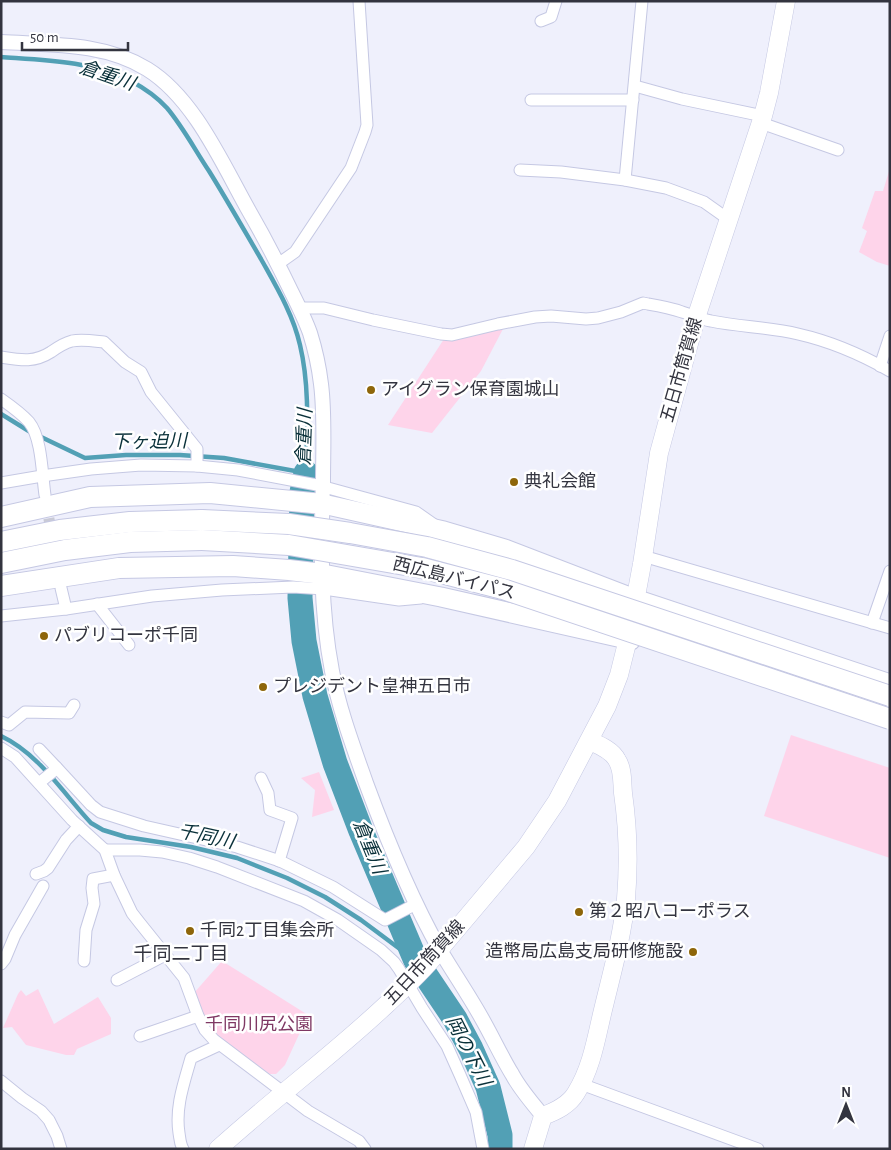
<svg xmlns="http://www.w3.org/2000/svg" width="891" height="1150" viewBox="0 0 891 1150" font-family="'Alegreya Sans','Noto Sans JP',sans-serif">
	<rect width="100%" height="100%" fill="#eff0fc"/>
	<g fill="#fed4ea">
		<polygon points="890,168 890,266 877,262 859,252 867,231 862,228 875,191 883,191"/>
		<polygon points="504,327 481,371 432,433 388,425 444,339"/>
		<polygon points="791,735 890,768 890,858 764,816"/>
		<polygon points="319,772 334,810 312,817 315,790 301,778"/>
		<path d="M222,961L308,1015L285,1065L276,1074H270C252,1062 223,1046 210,1029C203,1019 199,1004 194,993Z"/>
		<polygon points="38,989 54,1024 98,997 111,1018 111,1034 77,1049 74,1055 66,1055 26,1045 12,1027 3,1028 18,994 21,990 26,996"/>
	</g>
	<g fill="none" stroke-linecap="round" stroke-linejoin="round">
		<g stroke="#52a0b5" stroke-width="4.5">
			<path d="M1,57C43,60 93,61 131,81C144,88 157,97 167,108C183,127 195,150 209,171C227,200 244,230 261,259C276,286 293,314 300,345C310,387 307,431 306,473L224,458L180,455H126L85,458L39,436"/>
			<polyline points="1,414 32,433"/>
			<path d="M1,736C39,754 63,793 91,823L103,830L126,837L191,847L237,858L287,878L325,897L361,920L416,961"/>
		</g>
		<polyline stroke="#52a0b5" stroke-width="25" points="306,473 302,492 300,598 304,641 315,696 335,763 361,831 416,961 455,1019 471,1049 488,1087 500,1135 500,1149"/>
		<polyline stroke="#c9cad6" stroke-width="11" stroke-dasharray="11 5.5" stroke-linecap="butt" points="46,502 60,582"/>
		<g stroke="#c5c8e3" stroke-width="13">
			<g id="minor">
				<polyline points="541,21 551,17 556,1"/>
				<polyline points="635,86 682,99 763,116"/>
				<polyline points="531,100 633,100"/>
				<polyline points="761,123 838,150"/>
				<polyline points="520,170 561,172 625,180 666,188 704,202 728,219"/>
				<polyline points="625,180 642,1"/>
				<polyline points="278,264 295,252 351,168 365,132 367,125 359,1"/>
				<path d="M299,308H324L373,320L441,334L452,335L498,324L535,317L551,316L586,319L598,318L621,312L643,303L648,304C660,306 671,308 682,312C692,315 700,319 711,321C740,327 769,327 798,334C829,341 862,355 890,371"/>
				<path d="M1,357C20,360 34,363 51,352C58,347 64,343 72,341C82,339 94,341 104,342L125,362L141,372L151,392L197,449V466"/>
				<polyline points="880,366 890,336"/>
				<path d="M1,399C11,406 21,413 29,422C42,438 42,475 45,495"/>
				<polyline points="1,483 42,476 91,469 141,465 197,466 238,470 317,485 416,512 436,526"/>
				<polyline points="643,556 890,628"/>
				<polyline points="61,588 66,609"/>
				<polyline points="97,604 129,645"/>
				<polyline points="1,616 66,609 152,596 222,590 293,587 324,589 399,600 421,598"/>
				<polyline points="872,623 890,571"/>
				<polyline points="1,722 9,725 25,712 69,713 74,705"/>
				<polyline points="1,748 15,757 72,820 105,850 114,875 132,913 139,922 184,978 198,1016 205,1030 214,1040 308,1111 359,1141 365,1149"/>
				<polyline points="39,749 56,767 55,770 39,783"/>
				<polyline points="56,767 91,805 100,812 144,826 237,847 280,861 333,887 385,920 416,904"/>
				<polyline points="261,778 268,793 270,810 292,818 279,861"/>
				<polyline points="105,850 140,850 162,852 189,858 217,867 304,901 338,920 381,950 394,962 399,969 422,1008 447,1046 460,1075 476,1112 483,1149"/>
				<polyline points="36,874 44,871 48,868 66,840 79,826"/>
				<polyline points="84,961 86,930 94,904 92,888 93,879 114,875"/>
				<polyline points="1,964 5,959 15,935 43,886"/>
				<polyline points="117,980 165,955"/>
				<polyline points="140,1036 198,1016"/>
				<polyline points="1,1081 22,1098 41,1111 49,1120 57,1136 61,1149"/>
				<polyline points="581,1084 758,1149"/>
				<path d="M183,1149C180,1144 180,1139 179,1133C175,1107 184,1083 191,1058L219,1045"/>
			</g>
		</g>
		<g stroke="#c5c8e3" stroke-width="16">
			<path id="tertiary" d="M1,42C50,45 104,42 147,69C194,98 222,163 249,211C264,237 278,264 291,291C298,305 305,319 310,333C315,349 319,367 321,384C325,415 323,451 323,482C321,544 320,609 332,671C339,709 353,746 366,783C387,840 410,897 440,950C453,972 468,994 481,1017C492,1036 501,1056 512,1074C520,1089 532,1103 543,1116"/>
		</g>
		<g stroke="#c5c8e3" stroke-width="19">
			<g id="primary">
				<path d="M218,1149C273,1099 333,1055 387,1004C404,988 427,968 440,949L526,847L557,801L607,706L619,675L628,639L642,564L659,453L696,318L763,116L769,93L786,1"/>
				<path d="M533,1149L543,1116C556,1111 569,1105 576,1093C591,1069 596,1040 602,1014C611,976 622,938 626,899C629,863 628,828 623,793C622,782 623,769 617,760C612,750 599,745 590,741"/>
			</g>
		</g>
		<g stroke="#c5c8e3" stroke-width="21">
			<g id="trunk">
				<polyline points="323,504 444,531 505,549 635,599 890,684"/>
				<polyline points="323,574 441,597 631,640"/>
			</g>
		</g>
		<g stroke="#c5c8e3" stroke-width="22">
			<g id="motorway">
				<polyline points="1,517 90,497 210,493 323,504"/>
				<polyline points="1,542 60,530 130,522 202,520"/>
				<polyline points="1,563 65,550 130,542 202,540"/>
				<polyline points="1,586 119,568 233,566 289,570 323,574"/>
			</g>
		</g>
		<use href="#minor" stroke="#fff" stroke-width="11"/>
		<use href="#tertiary" stroke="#fff" stroke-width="14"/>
		<use href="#primary" stroke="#fff" stroke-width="18"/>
		<use href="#trunk" stroke="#fff" stroke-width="19"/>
		<use href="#motorway" stroke="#fff" stroke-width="20"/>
		<g stroke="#c5c8e3" stroke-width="22" stroke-linecap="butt">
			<g id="motorway-bridge">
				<polyline points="202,520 289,524 350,533 427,547 512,570 890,696"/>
				<polyline points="202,540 289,545 422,568 503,589 890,719"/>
			</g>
		</g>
		<use href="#motorway-bridge" stroke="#fff" stroke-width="20"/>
	</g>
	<g fill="#8e660a" stroke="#fff" stroke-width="2">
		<circle cx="371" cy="390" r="5"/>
		<circle cx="514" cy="482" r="5"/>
		<circle cx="44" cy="636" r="5"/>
		<circle cx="263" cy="687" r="5"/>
		<circle cx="579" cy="912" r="5"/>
		<circle cx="190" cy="931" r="5"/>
		<circle cx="693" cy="952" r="5"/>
	</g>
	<g text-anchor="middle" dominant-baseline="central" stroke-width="5" stroke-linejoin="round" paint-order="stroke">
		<g font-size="18" fill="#33343f" stroke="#fff">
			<text transform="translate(682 370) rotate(-74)">五日市筒賀線</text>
			<text transform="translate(454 579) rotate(14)">西広島バイパス</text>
			<text transform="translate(425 963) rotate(-47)">五日市筒賀線</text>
		</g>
		<g font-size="18" fill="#33343f" stroke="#fff" text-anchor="start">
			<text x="381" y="390">アイグラン保育園城山</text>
			<text x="524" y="482">典礼会館</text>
			<text x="54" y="636">パブリコーポ千同</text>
			<text x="273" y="687">プレジデント皇神五日市</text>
			<text x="589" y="912">第２昭八コーポラス</text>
			<text x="200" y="931">千同2丁目集会所</text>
			<text x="683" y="952" text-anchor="end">造幣局広島支局研修施設</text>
		</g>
		<g font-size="18" fill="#7f3864" stroke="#fff">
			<text x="259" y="1025">千同川尻公園</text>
		</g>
		<g font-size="19" font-style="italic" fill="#093039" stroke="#fff">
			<text transform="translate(107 76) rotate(19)">倉重川</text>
			<text transform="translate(305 437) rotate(-88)">倉重川</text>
			<text transform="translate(149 442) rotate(-1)">下ヶ迫川</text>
			<text transform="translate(206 837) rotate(12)">千同川</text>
			<text transform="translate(369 847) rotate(68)">倉重川</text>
			<text transform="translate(468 1051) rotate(63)">岡の下川</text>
		</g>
		<g font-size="19" fill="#33343f" stroke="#fff">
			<text x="181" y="954">千同二丁目</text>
		</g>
	</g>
	<rect width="891" height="1150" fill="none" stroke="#33343f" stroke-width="5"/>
	<g transform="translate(846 1105)" stroke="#ffffff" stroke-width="4" paint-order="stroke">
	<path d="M0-4L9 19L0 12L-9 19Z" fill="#33343f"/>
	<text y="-8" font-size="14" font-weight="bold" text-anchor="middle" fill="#33343f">N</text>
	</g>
	<path d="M22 42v8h106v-8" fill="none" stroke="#33343f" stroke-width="2.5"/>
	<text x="30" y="42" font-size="15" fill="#33343f" stroke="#ffffff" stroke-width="4" paint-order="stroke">50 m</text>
</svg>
